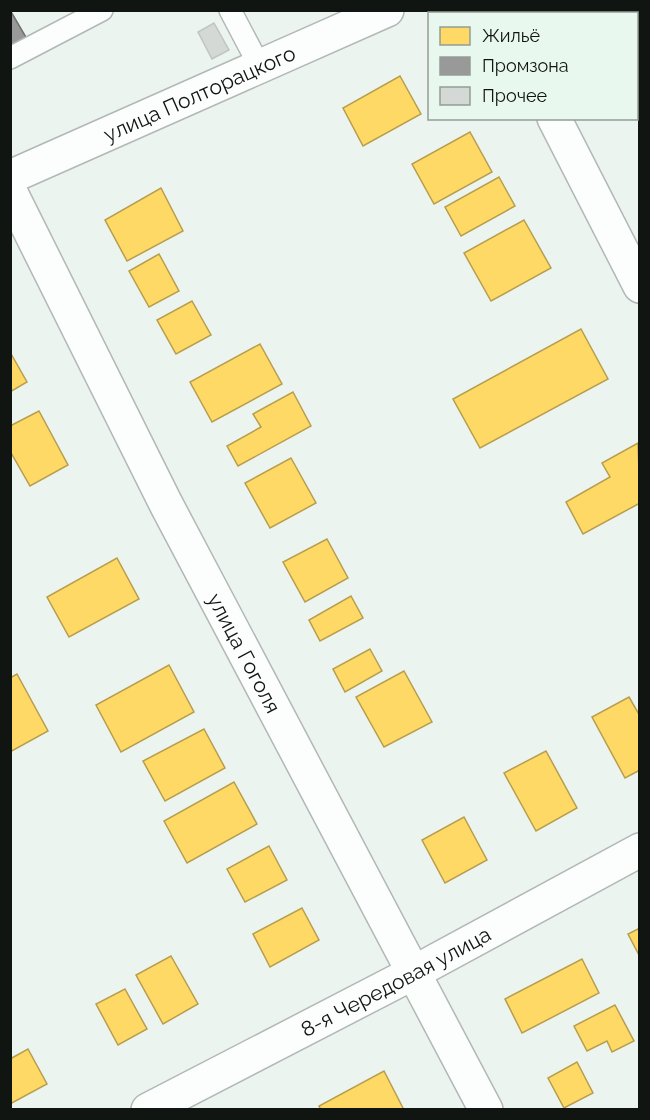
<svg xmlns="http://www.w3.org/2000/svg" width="650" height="1120" viewBox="0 0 650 1120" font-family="Raleway,sans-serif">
	<rect width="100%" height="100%" fill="#ecf4f0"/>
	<g fill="#ffd966" stroke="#b79e4d" stroke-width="1.5">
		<polygon points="595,10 614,10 615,13 620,10 632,10 634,14 590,14"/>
		<polygon points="636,18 640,24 640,84 636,85"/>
		<polygon points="400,76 421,114 363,146 343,108"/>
		<polygon points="470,132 492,172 434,204 412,164"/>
		<polygon points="499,177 515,206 461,236 445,207"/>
		<polygon points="161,188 183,231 127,261 105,220"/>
		<polygon points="524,220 551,268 491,301 464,253"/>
		<polygon points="159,254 179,291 149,307 129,271"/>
		<polygon points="192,301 211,335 176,354 157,320"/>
		<polygon points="581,329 608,379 480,448 453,399"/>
		<polygon points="260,344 282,384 212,422 190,382"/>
		<polygon points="10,352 27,382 10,392"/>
		<polygon points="293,392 311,426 238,466 227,446 261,427 253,414"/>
		<polygon points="39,411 68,465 30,486 10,451 10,426"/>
		<polygon points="638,443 640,503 583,534 566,502 610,477 602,463"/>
		<polygon points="291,458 316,503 270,528 245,483"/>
		<polygon points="327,539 348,578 305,602 283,562"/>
		<polygon points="117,558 139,599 69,637 47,597"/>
		<polygon points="351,596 363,618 320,641 309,620"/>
		<polygon points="370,649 382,671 345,692 333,669"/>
		<polygon points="169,665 194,712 121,752 96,705"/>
		<polygon points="404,671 432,722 384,747 356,697"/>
		<polygon points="17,674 48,731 10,752 10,678"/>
		<polygon points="629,697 640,716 640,770 625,778 592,717"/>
		<polygon points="204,729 225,768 165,801 143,761"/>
		<polygon points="546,751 577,808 536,831 504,773"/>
		<polygon points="234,782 257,824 187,863 164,821"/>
		<polygon points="464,817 487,860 445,883 422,840"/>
		<polygon points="269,846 287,880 245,902 227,869"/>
		<polygon points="302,908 319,940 270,967 253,934"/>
		<polygon points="640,928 640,957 628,934"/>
		<polygon points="171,956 198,1004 163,1024 136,975"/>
		<polygon points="582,959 599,993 522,1033 505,999"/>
		<polygon points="125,989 147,1029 118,1045 96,1004"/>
		<polygon points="615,1005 634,1041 612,1052 607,1041 587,1051 574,1026"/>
		<polygon points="28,1049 47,1084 10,1104 10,1059"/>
		<polygon points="577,1062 593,1093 564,1108 548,1078"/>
		<polygon points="384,1071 404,1110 321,1110 319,1106"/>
	</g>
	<polygon fill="#999" stroke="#707170" stroke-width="1.5" points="10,10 27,39 10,48"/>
	<polygon fill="#d4d9d5" stroke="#bfc5c1" stroke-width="1.5" points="214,23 229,50 212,59 198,32"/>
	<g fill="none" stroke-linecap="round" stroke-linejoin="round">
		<g stroke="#b2b8b5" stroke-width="24">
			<g id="service">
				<polyline points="230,10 260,67"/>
				<polyline points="10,58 102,10"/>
			</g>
		</g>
		<g stroke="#b2b8b5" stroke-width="36">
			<g id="minor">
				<polyline points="499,10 501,14"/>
				<polyline points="554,118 640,286"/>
				<path id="s1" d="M10,191L166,504L486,1110"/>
				<path id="s2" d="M148,1110L413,973L640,850"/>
			</g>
		</g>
		<g stroke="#b2b8b5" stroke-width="36">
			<g id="tertiary">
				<path id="s3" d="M10,177L387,10"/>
			</g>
		</g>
		<use href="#service" stroke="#fcfdfd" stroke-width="21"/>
		<use href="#minor" stroke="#fcfdfd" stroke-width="33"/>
		<use href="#tertiary" stroke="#fcfdfd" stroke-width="33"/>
	</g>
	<g text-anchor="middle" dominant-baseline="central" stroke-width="6" stroke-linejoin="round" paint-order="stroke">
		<g font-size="21" fill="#101512" stroke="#e8f8ef">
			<text stroke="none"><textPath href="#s3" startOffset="207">улица Полторацкого</textPath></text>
			<text stroke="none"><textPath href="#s1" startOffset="518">улица Гоголя</textPath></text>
			<text stroke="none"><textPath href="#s2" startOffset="279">8-я Чередовая улица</textPath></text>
		</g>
	</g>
	<rect width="650" height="1120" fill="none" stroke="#101512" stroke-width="24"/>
	<rect x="428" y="12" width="210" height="108" fill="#e8f8ef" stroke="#929d97" stroke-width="1.5"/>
	<rect x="440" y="27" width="30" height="18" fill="#ffd966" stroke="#929d97" stroke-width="1.5"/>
	<text x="482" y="42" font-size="18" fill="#101512">Жильё</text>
	<rect x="440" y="57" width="30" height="18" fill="#999999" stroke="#929d97" stroke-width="1.5"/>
	<text x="482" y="72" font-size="18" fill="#101512">Промзона</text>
	<rect x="440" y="87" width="30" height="18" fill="#d4d9d5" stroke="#929d97" stroke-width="1.5"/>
	<text x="482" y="102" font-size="18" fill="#101512">Прочее</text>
</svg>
